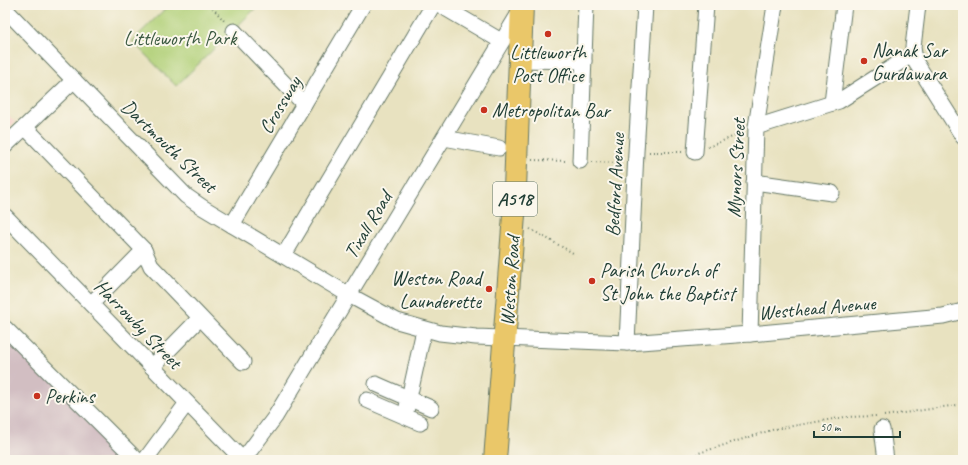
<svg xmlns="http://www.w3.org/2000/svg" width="968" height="465" viewBox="0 0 968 465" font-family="Caveat,sans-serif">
	<rect width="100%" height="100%" fill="#fbf7ec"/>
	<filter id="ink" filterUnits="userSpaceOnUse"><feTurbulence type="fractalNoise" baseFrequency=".025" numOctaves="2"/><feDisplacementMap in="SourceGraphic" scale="8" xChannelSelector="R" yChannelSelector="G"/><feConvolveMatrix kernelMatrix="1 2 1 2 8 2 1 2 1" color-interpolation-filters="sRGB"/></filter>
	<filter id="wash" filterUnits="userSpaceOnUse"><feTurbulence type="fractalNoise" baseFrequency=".012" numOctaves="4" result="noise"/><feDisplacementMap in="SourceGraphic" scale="16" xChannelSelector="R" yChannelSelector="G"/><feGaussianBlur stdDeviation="0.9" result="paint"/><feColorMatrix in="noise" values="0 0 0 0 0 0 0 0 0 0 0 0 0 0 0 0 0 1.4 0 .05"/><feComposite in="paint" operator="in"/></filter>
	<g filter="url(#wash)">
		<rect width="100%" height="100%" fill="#e8e2c0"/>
		<polygon fill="#f7d0ca" points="5,112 15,122 5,132"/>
		<polygon fill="#d2bec2" points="5,331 132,460 5,460"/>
		<polygon fill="#b1d078" stroke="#688656" points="169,5 259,5 176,86 132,41"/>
	</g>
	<g filter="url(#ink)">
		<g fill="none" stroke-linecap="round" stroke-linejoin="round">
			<g stroke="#657765" stroke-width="17">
				<g id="minor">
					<polyline points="440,5 501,41"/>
					<polyline points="918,5 913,47 915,61 963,137"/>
					<polyline points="5,9 186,196 202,207 349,295 397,321 440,333 476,337 627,343 750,334 943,316 963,311"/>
					<polyline points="234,31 304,104"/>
					<polyline points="522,60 584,61"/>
					<polyline points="832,103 844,5"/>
					<polyline points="25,127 144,250 91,304"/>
					<polyline points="756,127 839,101 913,54"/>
					<polyline points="444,138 499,148"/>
					<polyline points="5,146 74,80"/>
					<polyline points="695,152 706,5"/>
					<polyline points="580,161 586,5"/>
					<polyline points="754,182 832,193"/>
					<polyline points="5,216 243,460"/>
					<polyline points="232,225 363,5"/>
					<polyline points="144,250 151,266 243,362"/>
					<polyline points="284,255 433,5"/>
					<polyline points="5,328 137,460"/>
					<polyline points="750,334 756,127 775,5"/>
					<polyline points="627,343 636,152 645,5"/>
					<polyline points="152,367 200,318"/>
					<polyline points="376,384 431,408"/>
					<polyline points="367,400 420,423"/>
					<polyline points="405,416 424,330"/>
					<polyline points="882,429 886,460"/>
					<polyline points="145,460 187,403"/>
					<polyline points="243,460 275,417 521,10"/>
				</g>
			</g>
			<g stroke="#657765" stroke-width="24">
				<polyline id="highway" points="495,460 514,215 522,5"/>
			</g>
			<g stroke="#657765" stroke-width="2" stroke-dasharray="1 3" stroke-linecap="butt">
				<polyline points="210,5 226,23"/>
				<polyline points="708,147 742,133"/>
				<polyline points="649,152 682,152"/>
				<polyline points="532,160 568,161"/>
				<polyline points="592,162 622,163"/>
				<polyline points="530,229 573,253"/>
				<polyline points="884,416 963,404"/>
				<polyline points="690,460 699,453 775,429 845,417 878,416"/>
			</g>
			<use href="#minor" stroke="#fff" stroke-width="15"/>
			<use href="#highway" stroke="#eac769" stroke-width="22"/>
		</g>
	</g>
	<g fill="#c8321e" stroke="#fbf7ec" stroke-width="1.5">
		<circle cx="548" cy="34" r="4"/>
		<circle cx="864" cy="61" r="4"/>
		<circle cx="484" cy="110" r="4"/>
		<circle cx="592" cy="281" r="4"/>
		<circle cx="489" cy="289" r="4"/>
		<circle cx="37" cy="396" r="4"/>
	</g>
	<g text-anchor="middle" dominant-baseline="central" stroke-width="4" stroke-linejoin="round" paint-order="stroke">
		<rect fill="#fbf7ec" stroke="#61756b" stroke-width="1" x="493" y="182" width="44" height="34" rx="3"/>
		<g font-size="19" font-weight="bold" fill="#1f3d34">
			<text x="515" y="199">A518</text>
		</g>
		<g font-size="20" fill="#3c5a42" stroke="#fbf7ec">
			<text x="180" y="38">Littleworth Park</text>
		</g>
		<g font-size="20" fill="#1f3d34" stroke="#fbf7ec" text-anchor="start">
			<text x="872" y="50">Nanak Sar<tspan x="872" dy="23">Gurdawara</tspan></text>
			<text x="548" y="52" text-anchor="middle">Littleworth<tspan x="548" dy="23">Post Office</tspan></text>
			<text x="492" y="110">Metropolitan Bar</text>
			<text x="600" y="270">Parish Church of<tspan x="600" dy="23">St John the Baptist</tspan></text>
			<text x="481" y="278" text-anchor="end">Weston Road<tspan x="481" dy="23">Launderette</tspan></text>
			<text x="45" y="396">Perkins</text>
		</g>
		<g font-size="20" fill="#1f3d34" stroke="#fbf7ec">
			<text transform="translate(280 105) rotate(-59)">Crossway</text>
			<text transform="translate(169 146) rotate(44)">Dartmouth Street</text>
			<text transform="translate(736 168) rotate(-87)">Mynors Street</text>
			<text transform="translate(615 185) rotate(-87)">Bedford Avenue</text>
			<text transform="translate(368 225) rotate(-59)">Tixall Road</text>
			<text transform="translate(510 281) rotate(-86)">Weston Road</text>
			<text transform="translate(817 308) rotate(-5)">Westhead Avenue</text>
			<text transform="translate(138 324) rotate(46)">Harrowby Street</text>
		</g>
	</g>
	<rect width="968" height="465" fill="none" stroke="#fbf7ec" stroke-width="20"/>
	<path d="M814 431v6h86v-6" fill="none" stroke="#1f3d34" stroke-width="2"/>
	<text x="820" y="431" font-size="12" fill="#1f3d34" stroke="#fbf7ec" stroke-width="3" paint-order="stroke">50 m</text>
</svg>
